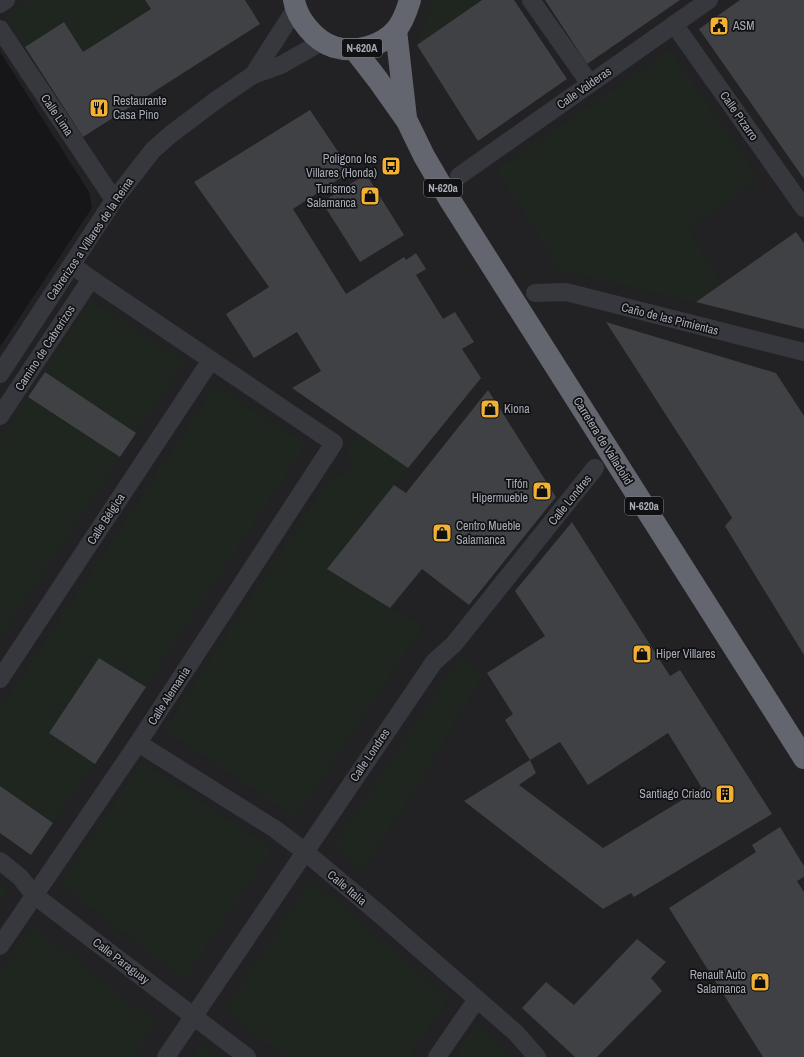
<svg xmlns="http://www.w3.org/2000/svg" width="804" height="1057" viewBox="0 0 804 1057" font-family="'Archivo Narrow',sans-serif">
	<rect width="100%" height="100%" fill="#161618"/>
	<polygon fill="#222225" points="0,0 804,0 804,1057 0,1057 0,347 92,208 89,192 0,52"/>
	<g fill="#1e261f">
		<polygon points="31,0 145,0 151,9 83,52 64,22 25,47 6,16"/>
		<path d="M432,0H482L417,45L416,43C423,30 429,15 432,0Z"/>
		<polygon points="670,50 759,179 687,228 722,284 696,302 560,270 497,170"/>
		<polygon points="91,301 184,361 136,433 45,372"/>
		<polygon points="216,385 306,445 146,687 99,658 95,764 53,823 0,786 0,709"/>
		<polygon points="28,397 120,457 0,638 0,439"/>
		<polygon points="359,434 408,468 328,569 390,608 423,626 296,818 164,730 334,472 343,477 354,460 345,455"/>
		<polygon points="461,655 483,674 427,771 362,871 333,847"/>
		<polygon points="142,762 272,849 185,980 60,884"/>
		<polygon points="311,880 449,998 409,1057 285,1057 224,1010"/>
		<polygon points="0,886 8,893 0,905"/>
		<polygon points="32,926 156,1023 134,1057 0,1057 0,975"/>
		<polygon points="478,1023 501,1044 512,1057 455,1057"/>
		<polygon points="201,1043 219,1057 192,1057"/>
	</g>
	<g fill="#404145" fill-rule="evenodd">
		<polygon points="145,0 245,0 260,24 83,137 25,47 64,22 83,52 151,9"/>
		<polygon points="482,0 514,0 567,79 478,141 417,45"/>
		<polygon points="545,0 680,0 587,64"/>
		<polygon points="740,0 804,0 804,179 699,29"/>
		<polygon points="310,110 351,171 293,209 346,294 404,257 406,260 416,253 426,269 416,275 443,319 455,312 474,342 462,349 481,378 408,468 292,388 321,371 297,332 254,358 226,314 269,287 194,182"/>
		<polygon points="366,174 404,235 360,262 322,202"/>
		<polygon points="796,232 804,243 804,329 696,302"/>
		<polygon points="606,322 776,373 804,416 804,655 725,526 732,518 726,508"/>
		<polygon points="45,372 136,433 120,457 28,397"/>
		<polygon points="488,390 556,497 469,605 422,569 390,608 327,569 394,485 406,493"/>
		<path d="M572,522L670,676L680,670L772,814L634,897L631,893L603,909L464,801L530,760L505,720L513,714L487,673L545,636L515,591ZM668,733L702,788L603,848L519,785L536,773L530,760L560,742L588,785Z"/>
		<polygon points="99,658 146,687 95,764 49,733"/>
		<polygon points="0,786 53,823 31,855 0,833"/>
		<polygon points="780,827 804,866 804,877 797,881 804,892 804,1057 763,1057 669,908 756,852 752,845"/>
		<polygon points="637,939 666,962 651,978 662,991 597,1057 575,1057 522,1008 546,982 574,1005"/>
	</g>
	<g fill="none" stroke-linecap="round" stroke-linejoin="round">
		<g stroke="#37383d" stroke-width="18">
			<polyline points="531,0 590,84"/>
			<polyline points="0,4 6,0"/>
			<polyline points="674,24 804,208"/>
			<polyline points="0,29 114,200"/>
			<polyline points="253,75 296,8"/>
			<polyline points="459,176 709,0"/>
			<polyline points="535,293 566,292 804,352"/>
			<polyline points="0,374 114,200 153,150 170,135 215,101 253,75 281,65 323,41"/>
			<polyline points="0,416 91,279"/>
			<polyline points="0,679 211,360"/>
			<polyline points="138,743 275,829 304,851 377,912 516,1033 537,1057"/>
			<polyline points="0,861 20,877 34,895 247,1057"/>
			<polyline points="0,946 138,743 334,443 91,279 72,265"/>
			<polyline points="166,1057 434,662 454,644 595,468"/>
			<polyline points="437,1057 477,999"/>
		</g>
		<g stroke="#63666e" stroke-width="22">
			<path d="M294,0C297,19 315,41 334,47C355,53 381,47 396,30C403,22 407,10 410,0"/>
			<polyline points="396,30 406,118"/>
			<polyline points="354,49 378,80 407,121 424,156 448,197 804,758"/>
		</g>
	</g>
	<defs>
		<g id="civic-square" transform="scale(1)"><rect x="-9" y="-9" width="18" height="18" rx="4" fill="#f2b134" stroke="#111113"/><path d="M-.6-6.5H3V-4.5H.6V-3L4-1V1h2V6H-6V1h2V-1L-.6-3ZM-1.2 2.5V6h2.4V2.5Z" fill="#111"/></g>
		<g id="restaurant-square" transform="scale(1)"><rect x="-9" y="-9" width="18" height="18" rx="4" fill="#f2b134" stroke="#111113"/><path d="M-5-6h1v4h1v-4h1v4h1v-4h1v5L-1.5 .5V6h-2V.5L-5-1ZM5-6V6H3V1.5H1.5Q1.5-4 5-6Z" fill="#111"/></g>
		<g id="bus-square" transform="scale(1)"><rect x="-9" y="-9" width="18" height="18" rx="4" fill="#f2b134" stroke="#111113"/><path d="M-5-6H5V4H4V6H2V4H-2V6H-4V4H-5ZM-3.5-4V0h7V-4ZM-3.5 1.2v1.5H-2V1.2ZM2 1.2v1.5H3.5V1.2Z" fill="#111"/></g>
		<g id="shop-square" transform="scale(1)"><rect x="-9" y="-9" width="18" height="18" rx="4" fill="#f2b134" stroke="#111113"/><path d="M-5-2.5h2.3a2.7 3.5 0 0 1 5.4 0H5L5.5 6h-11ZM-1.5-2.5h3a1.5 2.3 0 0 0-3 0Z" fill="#111"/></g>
		<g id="building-square" transform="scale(1)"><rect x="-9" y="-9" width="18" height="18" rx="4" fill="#f2b134" stroke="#111113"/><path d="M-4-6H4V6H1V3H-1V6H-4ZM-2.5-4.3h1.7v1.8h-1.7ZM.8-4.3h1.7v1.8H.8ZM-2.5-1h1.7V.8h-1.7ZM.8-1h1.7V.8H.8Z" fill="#111"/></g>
	</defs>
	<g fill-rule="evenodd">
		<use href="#civic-square" x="719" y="26"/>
		<use href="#restaurant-square" x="99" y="108"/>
		<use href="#bus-square" x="391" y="166"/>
		<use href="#shop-square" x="370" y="196"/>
		<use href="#shop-square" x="490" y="409"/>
		<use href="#shop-square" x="542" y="491"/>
		<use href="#shop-square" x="442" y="533"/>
		<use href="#shop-square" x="642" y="654"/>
		<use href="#building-square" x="725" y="794"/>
		<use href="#shop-square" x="760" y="982"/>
	</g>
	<g text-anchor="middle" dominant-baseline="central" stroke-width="3.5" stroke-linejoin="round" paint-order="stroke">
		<g fill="#111113" stroke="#7b7e86" stroke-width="1">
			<rect x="342" y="39" width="40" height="18" rx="3"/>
			<rect x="424" y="179" width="38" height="18" rx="3"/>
			<rect x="625" y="497" width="38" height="18" rx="3"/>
		</g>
		<g font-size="11" font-weight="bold" fill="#a8adb8">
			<text x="362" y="48">N-620A</text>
			<text x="443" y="188">N-620a</text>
			<text x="644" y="506">N-620a</text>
		</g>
		<g font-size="12" fill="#a8adb8" stroke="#111113" text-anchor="start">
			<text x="733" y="26">ASM</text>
			<text x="113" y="101">Restaurante<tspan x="113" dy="14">Casa Pino</tspan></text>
			<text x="377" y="159" text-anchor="end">Polígono los<tspan x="377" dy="14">Villares (Honda)</tspan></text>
			<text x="356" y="189" text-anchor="end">Turismos<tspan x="356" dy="14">Salamanca</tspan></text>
			<text x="504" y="409">Kiona</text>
			<text x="528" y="484" text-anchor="end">Tifón<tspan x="528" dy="14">Hipermueble</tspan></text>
			<text x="456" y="526">Centro Mueble<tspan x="456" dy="14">Salamanca</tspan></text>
			<text x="656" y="654">Hiper Villares</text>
			<text x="711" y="794" text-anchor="end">Santiago Criado</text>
			<text x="746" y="975" text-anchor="end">Renault Auto<tspan x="746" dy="14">Salamanca</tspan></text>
		</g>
		<g font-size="12" fill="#a8adb8" stroke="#111113">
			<text transform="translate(584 88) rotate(-35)">Calle Valderas</text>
			<text transform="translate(57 115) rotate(56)">Calle Lima</text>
			<text transform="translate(739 116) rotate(55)">Calle Pizarro</text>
			<text transform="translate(90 239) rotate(-56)">Cabrerizos a Villares de la Reina</text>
			<text transform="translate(670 319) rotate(14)">Caño de las Pimientas</text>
			<text transform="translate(45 348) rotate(-57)">Camino de Cabrerizos</text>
			<text transform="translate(603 441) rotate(58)">Carretera de Valladolid</text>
			<text transform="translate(570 500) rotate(-51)">Calle Londres</text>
			<text transform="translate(106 519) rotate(-57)">Calle Bélgica</text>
			<text transform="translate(169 696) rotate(-57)">Calle Alemania</text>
			<text transform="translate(370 755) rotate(-56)">Calle Londres</text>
			<text transform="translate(347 888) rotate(40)">Calle Italia</text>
			<text transform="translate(121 961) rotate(37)">Calle Paraguay</text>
		</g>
	</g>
</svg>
